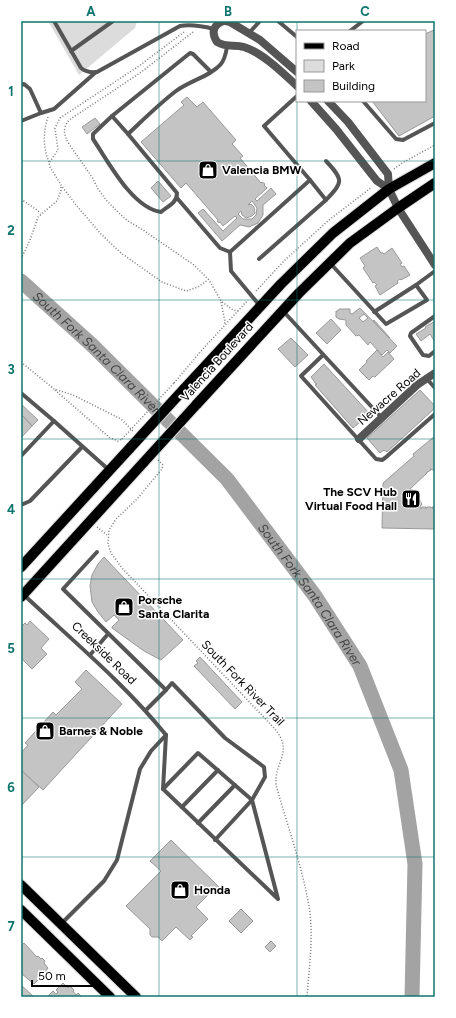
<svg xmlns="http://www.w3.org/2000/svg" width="456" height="1018" viewBox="0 0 456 1018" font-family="Figtree,sans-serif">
	<rect width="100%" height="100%" fill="#fff"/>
	<polygon fill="#dcdcdc" points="48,21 137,21 135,28 79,75"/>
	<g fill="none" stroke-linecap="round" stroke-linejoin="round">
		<path stroke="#a3a3a3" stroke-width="15" id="s1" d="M21,281L92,345L227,479L315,596L360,666L401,770L415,864L412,997"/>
	</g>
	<g fill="#c4c4c4" stroke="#999" fill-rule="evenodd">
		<polygon points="434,30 435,32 435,116 399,136 372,101 425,101 425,34"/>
		<path d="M187,97L197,107L203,102L236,140L232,144L243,156L240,158L261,183L262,182L265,184L264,185L267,188L255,199L257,201L271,188L276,194L263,205V215L258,223L249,227L240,225L222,241L198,213L203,209L223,231L237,218L235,216L223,226L220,222L219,223L217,221L218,220L186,183L181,188L141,142L184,105L181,102ZM252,201L257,208L256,215L252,219H243L238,214L241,211L242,215L246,218L252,216L255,213L254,207L251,204L248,205Z"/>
		<polygon points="95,118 100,124 87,134 82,127"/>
		<polygon points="158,181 171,196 163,202 151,188"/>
		<polygon points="377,247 381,253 383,253 384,254 392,248 402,263 400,264 402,267 404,266 410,275 401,280 400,279 397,281 398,283 380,295 375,286 377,285 374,282 373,283 363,268 365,266 360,258"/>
		<path d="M360,308L397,346L390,353L387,350L382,355L370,342L368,345L359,335L356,336L346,325V320L339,319L336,317V311H338L339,309H350V313L352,314ZM364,314L368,318L363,322L359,318Z"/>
		<polygon points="331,319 341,330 327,344 316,333"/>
		<polygon points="374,320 390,338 389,338 373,321"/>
		<polygon points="435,321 435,342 430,334 421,341 416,334 426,328 425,327"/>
		<polygon points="291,338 308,355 295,367 278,349"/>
		<polygon points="377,350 383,357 388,352 394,359 375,377 373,376 369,380 359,370 367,362 366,361"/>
		<polygon points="324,364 370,414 353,428 315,385 317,384 316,384 311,377"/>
		<polygon points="420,390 435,406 435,408 387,452 384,450 380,453 367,438"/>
		<polygon points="21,404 38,420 32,426 21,414"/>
		<polygon points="21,414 32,426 21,438"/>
		<polygon points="435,436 435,468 433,470 430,469 431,470 426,473 427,473 410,489 411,490 412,489 415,493 414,494 415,495 417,494 419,498 417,499 418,501 420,500 422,505 420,505 421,509 422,507 426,507 426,509 427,507 431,507 433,509 432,507 435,507 435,529 382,528 383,483 414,456 413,454"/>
		<polygon points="104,557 183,640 161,660 144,651 112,628 112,627 119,620 114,615 106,622 98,612 92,602 90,586 92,575 98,564"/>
		<polygon points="30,621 49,639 41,648 47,654 32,669 21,658 21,627 25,623 27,625"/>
		<polygon points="200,657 242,702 235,709 194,666 198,663 196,661"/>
		<polygon points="86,670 122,704 43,790 21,770 21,753 28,745 25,743 53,712 56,715 82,689 75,682"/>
		<polygon points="21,770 39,787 21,806"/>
		<polygon points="171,840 221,889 214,895 211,892 196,907 208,919 191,936 193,937 190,940 176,927 162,941 158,937 152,937 150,935 150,929 126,906 161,871 150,861"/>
		<polygon points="241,909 253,921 241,933 229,921"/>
		<polygon points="271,941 276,946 270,952 265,947"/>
		<polygon points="24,943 37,957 38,956 41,959 42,958 45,961 44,963 48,968 42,976 40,974 38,976 40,978 34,984 22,974 23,973 21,971 21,944 22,945"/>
		<polygon points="63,983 68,988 70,986 74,990 73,991 76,995 78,993 82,997 47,997 53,991 56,994 58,992 56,990"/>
		<polygon points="21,985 33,996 33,997 21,997"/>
	</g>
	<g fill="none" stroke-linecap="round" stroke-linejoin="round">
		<g stroke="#dbdbdb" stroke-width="12">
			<g id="primary">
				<polyline points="184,389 281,284 333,233 389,189 435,163"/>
				<polyline points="196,405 299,293 350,243 398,208 435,183"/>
				<polyline points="21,567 130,448"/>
				<polyline points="21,597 144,462"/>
				<polyline points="21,885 136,997"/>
				<polyline points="21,910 110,997"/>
			</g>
		</g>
		<g stroke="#777" stroke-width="1.5" stroke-dasharray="1 2" stroke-linecap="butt">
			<polyline points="184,32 139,66 60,118 55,128 58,150 49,163 50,167 61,185 76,205 101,234 121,253 162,282 186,291 198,287 208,280"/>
			<path d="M193,32L140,73L69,120C62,129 64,135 69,144L92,177L98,189L107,201L121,215L128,221L143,230L194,265L209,280L221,301L233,310L238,311"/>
			<path d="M48,117C43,131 43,148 49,162"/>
			<polyline points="394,169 402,163 435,145"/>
			<polyline points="21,199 41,213"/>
			<polyline points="21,259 30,240 38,217 57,201 61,191 61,185"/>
			<polyline points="256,291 285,260 329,220 372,187"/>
			<polyline points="221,302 225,322 224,325"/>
			<polyline points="21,362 54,389 73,395 121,419 133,431"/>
			<polyline points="174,383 202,350 248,300"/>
			<polyline points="55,390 110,438 118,441 122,439"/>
			<path d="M158,460L163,465L162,469L137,499L116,519L109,530L108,544L111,553L122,568L275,729C294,753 274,761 276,785C287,824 302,866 309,906C314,936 309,967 307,997"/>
			<polyline points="97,527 107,535"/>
		</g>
		<g stroke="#555" stroke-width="4">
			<path d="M54,21L81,68C86,72 90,73 97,72L180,26C192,24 202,26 214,29"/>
			<polyline points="278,21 297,37"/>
			<polyline points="350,31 363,21"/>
			<polyline points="248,34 260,21"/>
			<polyline points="71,51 113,21"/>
			<path d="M211,72L193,54L190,53L112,116L128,134C144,119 159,104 176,91C189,81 211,76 221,64C225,59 226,53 227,47"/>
			<polyline points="21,85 24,84 30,89 41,113"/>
			<polyline points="363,101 396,139 403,140 435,123"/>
			<path d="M112,116L93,134V139C108,161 132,208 161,212C168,206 177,203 177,193L128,134"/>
			<polyline points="21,121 41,113 54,109 96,72"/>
			<path d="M310,180L326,200C343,182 344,180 326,161"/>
			<polyline points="177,198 220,248 230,252"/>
			<polyline points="259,259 326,200"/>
			<polyline points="330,263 386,324 427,300 416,285 435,271"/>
			<polyline points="260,306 231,271 230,252 310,180 264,126 297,96"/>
			<polyline points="283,311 382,418"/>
			<polyline points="374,312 416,285"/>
			<polyline points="435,316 411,333 410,336 423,355 429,356 435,351"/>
			<polyline points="323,355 301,376 376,459 382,460 385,458 435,414"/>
			<polyline points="427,379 435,388"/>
			<polyline points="21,393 54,421 21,456"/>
			<polyline points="54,421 109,470"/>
			<polyline points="21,505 30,501 82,447"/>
			<polyline points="97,552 63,589 166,690 146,710"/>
			<path d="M24,595C72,640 125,684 166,735"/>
			<polyline points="90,655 108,634"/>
			<polyline points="166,690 172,683 225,738 264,767 265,777 252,800 278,899 163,789 166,735"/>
			<polyline points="163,789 198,753 252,800 215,840"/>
			<polyline points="182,807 218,770"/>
			<polyline points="198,823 235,785"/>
			<polyline points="62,923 104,881 117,860 140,769 151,751 166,735"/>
		</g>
		<g stroke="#555" stroke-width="8">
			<path d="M224,21C213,24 211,33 217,42C226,48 235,44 244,47C263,53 283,73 297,86"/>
			<polyline points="226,21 230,22 260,40 297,72"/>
			<polyline points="311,101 336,129 377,181 389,189"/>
			<polyline points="328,101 348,122 388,174 389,189"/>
			<polyline points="359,439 417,385 435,373"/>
		</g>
		<polyline stroke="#555" stroke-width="8" points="389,189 398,208 435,265"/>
		<use href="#primary" stroke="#000" stroke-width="10"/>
		<g stroke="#dbdbdb" stroke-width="12" stroke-linecap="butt">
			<g id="primary-bridge">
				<polyline points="130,448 184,389"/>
				<polyline points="144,462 196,405"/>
			</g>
		</g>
		<polyline stroke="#777" stroke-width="1.5" stroke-dasharray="1 2" stroke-linecap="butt" points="122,439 174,383"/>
		<use href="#primary-bridge" stroke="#000" stroke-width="10"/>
	</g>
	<path fill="none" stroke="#0f766e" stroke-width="1" stroke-opacity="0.55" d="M159,21V997M297,21V997M21,161H435M21,300H435M21,439H435M21,579H435M21,718H435M21,857H435"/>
	<defs>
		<g id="shop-square" transform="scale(1)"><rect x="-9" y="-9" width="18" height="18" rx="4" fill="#000" stroke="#fff"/><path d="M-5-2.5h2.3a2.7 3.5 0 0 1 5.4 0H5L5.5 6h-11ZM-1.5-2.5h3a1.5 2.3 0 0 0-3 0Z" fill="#fff"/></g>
		<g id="restaurant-square" transform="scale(1)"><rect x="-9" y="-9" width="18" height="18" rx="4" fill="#000" stroke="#fff"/><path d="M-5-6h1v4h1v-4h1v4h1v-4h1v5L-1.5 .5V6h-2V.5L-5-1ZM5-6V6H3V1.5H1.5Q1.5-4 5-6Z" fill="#fff"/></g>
	</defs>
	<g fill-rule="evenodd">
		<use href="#shop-square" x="208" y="170"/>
		<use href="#restaurant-square" x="411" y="499"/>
		<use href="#shop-square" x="124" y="607"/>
		<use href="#shop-square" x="45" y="731"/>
		<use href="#shop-square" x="180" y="890"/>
	</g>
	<g text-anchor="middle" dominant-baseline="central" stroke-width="3" stroke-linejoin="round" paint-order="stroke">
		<g font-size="12" font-weight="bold" fill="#000" stroke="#fff" text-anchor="start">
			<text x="222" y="170">Valencia BMW</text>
			<text x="397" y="492" text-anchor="end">The SCV Hub<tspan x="397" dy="14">Virtual Food Hall</tspan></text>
			<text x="138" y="600">Porsche<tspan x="138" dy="14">Santa Clarita</tspan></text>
			<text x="59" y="731">Barnes &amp; Noble</text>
			<text x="194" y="890">Honda</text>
		</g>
		<g font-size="12" fill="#000" stroke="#fff">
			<text transform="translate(217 362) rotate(-48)">Valencia Boulevard</text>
			<text transform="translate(389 397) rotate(-41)">Newacre Road</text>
			<text transform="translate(104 653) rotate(44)">Creekside Road</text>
			<text transform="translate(243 683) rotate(46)">South Fork River Trail</text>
		</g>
		<g font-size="13" font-style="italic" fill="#444" stroke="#fff">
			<text stroke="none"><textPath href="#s1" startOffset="104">South Fork Santa Clara River</textPath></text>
			<text stroke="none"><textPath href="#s1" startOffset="428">South Fork Santa Clara River</textPath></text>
		</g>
	</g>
	<rect width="456" height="1018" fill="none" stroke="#ffffff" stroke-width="44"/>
	<rect x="296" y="30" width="130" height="72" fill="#ffffff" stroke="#999999"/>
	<rect x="304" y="43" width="20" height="6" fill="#000000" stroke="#999999"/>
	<text x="332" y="50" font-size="12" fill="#000000">Road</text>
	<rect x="304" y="60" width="20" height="12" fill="#dcdcdc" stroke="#999999"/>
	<text x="332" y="70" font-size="12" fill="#000000">Park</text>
	<rect x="304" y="80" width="20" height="12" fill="#c4c4c4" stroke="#999999"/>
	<text x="332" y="90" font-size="12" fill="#000000">Building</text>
	<path d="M32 980v6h64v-6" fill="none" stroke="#000000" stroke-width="2"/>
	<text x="38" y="980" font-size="12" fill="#000000" stroke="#ffffff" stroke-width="3" paint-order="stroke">50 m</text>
	<rect x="22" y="22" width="412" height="974" fill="none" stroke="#0f766e" stroke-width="1.5"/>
	<g font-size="13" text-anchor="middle" font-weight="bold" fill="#0f766e">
		<text x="91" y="16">A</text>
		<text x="228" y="16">B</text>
		<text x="365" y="16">C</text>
		<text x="11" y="96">1</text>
		<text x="11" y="235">2</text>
		<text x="11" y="374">3</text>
		<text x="11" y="514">4</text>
		<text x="11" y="653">5</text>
		<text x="11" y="792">6</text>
		<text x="11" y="931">7</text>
	</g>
</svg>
